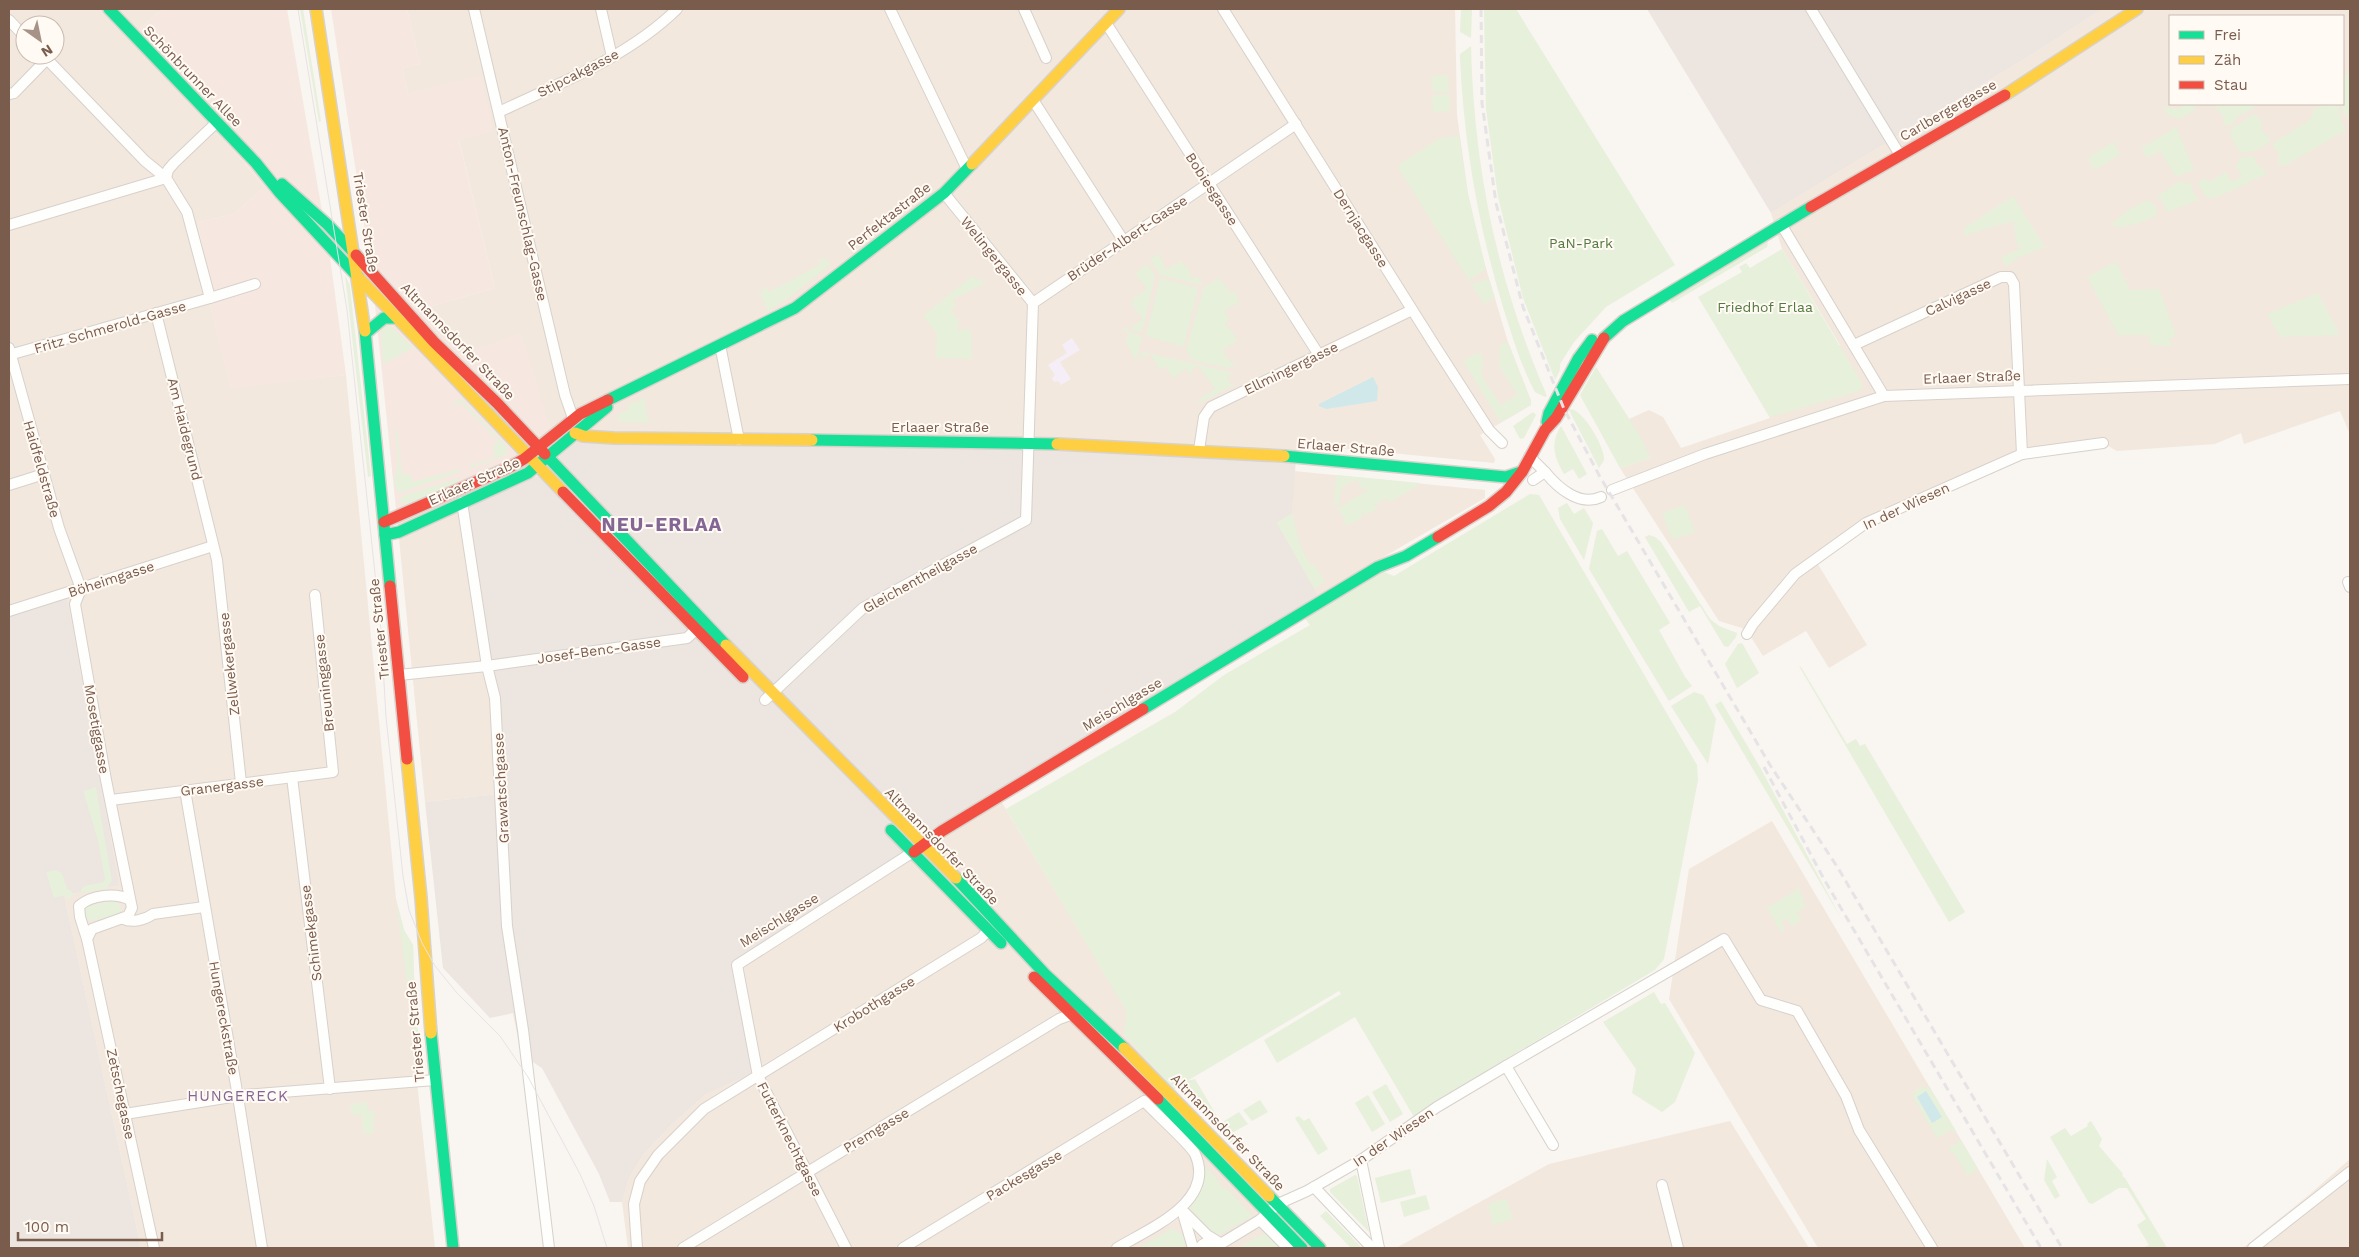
<svg xmlns="http://www.w3.org/2000/svg" width="2359" height="1257" viewBox="0 0 2359 1257" font-family="'Work Sans',sans-serif">
	<rect width="100%" height="100%" fill="#f9f5f0"/>
	<g fill="#f2e8de" fill-rule="evenodd">
		<path d="M9,9H168L157,13L136,32L264,187L234,214L198,222L210,305L231,387L346,375L396,899L404,930L413,945L415,1003L421,1060L416,1073L435,1248H141L64,895L119,884L9,610ZM25,25H55V55H25Z"/>
		<polygon points="407,9 1100,9 1101,11 1103,9 1455,9 1457,115 1468,194 1482,255 1508,342 1531,401 1531,405 1480,435 1495,459 1494,463 1298,444 1296,458 559,449 547,419 478,349 466,359 418,310 495,288 459,140 493,130 408,93 402,68 420,64"/>
		<path d="M2102,9H2350V434L2340,411L2244,444L2241,433L2215,444L2117,451L2103,443L2022,454L1871,520L1816,561L1867,645L1829,668L1806,631L1763,656L1751,637L1742,628L1719,621L1620,468L1650,458L1629,419L1649,410L1663,417L1681,448L1770,418L1741,369L1840,345L1782,249L1771,213L2039,50ZM2170,16H2343V104H2170Z"/>
		<polygon points="1294,471 1485,490 1485,498 1318,595 1277,523 1292,513"/>
		<polygon points="462,502 487,666 498,794 425,802 398,528"/>
		<polygon points="1001,801 1128,1012 1124,1034 1313,1248 628,1248 622,1202 629,1178 643,1155 671,1125 706,1094 750,1074 739,967"/>
		<polygon points="1772,821 2025,1248 1818,1248 1669,999 1689,869"/>
		<polygon points="1730,1121 1809,1248 1396,1248 1549,1164"/>
		<polygon points="2350,1159 2350,1248 2243,1248 2309,1195"/>
	</g>
	<g fill="#f6e8e1">
		<polygon points="168,9 287,9 330,257 346,375 231,388 210,305 198,222 234,214 264,187 136,32 157,13"/>
		<polygon points="331,9 407,9 420,64 402,68 408,93 481,76 493,130 459,141 495,288 418,310 466,359 478,349 521,333 547,419 559,449 552,471 462,502 398,528 372,276"/>
	</g>
	<g fill="#ede5e0">
		<polygon points="1647,9 2102,9 2039,50 1771,213"/>
		<polygon points="575,433 1296,458 1292,513 1277,523 1318,595 1001,801 740,966 751,1074 706,1094 671,1125 643,1155 629,1178 622,1202 610,1202 599,1174 542,1068 521,1054 513,1013 490,1018 443,968 425,802 498,794 487,666 462,502 552,471 559,449"/>
		<polygon points="66,593 119,885 64,895 141,1248 9,1248 9,610"/>
	</g>
	<polygon fill="#f6eef6" points="1072,338 1080,350 1060,362 1071,379 1061,385 1058,381 1054,382 1052,378 1055,375 1048,365 1067,353 1062,345"/>
	<g fill="#e7f0db">
		<polygon points="300,9 303,9 321,121 319,122"/>
		<polygon points="1461,9 1472,9 1471,38 1460,32"/>
		<polygon points="1484,9 1516,9 1675,265 1606,307 1574,342 1560,364 1560,370 1555,380 1523,298 1498,197 1486,109"/>
		<path d="M1471,46C1474,170 1497,280 1547,396L1545,397L1535,392C1521,366 1512,336 1503,307C1478,225 1464,144 1460,58V54Z"/>
		<polygon points="2350,71 2350,117 2349,118 2344,114 2340,104 2343,104 2343,75"/>
		<polygon points="1448,75 1449,91 1436,92 1432,88 1431,76"/>
		<polygon points="1449,94 1450,111 1433,112 1432,95"/>
		<polygon points="2183,104 2196,104 2194,111 2178,119 2166,114 2163,107 2179,109"/>
		<polygon points="2217,104 2254,104 2256,106 2245,114 2239,114 2232,125 2225,125 2222,114 2216,109"/>
		<polygon points="2323,104 2335,104 2339,107 2341,121 2346,130 2286,165 2278,165 2279,154 2272,144 2312,118 2313,111"/>
		<path d="M2255,114L2262,121L2261,129L2270,139C2265,150 2251,152 2240,153L2230,134L2233,127C2242,124 2246,117 2255,114Z"/>
		<polygon points="2176,127 2194,169 2176,177 2160,151 2147,158 2141,148"/>
		<polygon points="1459,136 1468,194 1486,269 1469,281 1397,166 1440,138"/>
		<polygon points="2114,142 2120,155 2094,170 2088,159 2091,155"/>
		<polygon points="2254,156 2257,164 2267,172 2265,175 2217,197 2207,198 2197,183 2206,178 2209,182 2226,172 2232,182 2242,176 2236,167 2240,158"/>
		<polygon points="2178,182 2192,184 2193,192 2199,200 2167,212 2163,202 2156,197"/>
		<polygon points="2013,196 2045,247 2015,259 2015,261 2005,266 2001,257 2021,249 2017,245 2013,221 1968,234 1967,237 1963,229"/>
		<path d="M2148,200L2157,207L2156,216C2144,221 2126,230 2113,226L2114,221L2131,208Z"/>
		<polygon points="1768,241 1767,247 1672,303 1669,299"/>
		<polygon points="1782,249 1863,385 1859,391 1770,417 1698,297 1742,272 1739,267 1746,263 1750,268"/>
		<polygon points="1162,251 1159,254 1166,270 1181,261 1184,266 1187,265 1192,279 1199,275 1198,277 1202,285 1160,275 1150,259"/>
		<polygon points="819,257 826,259 831,264 786,300 768,311 760,294 765,286 769,292 821,264"/>
		<polygon points="2116,262 2130,290 2159,289 2176,336 2169,339 2173,346 2150,345 2149,335 2118,335 2087,277"/>
		<polygon points="1148,264 1155,276 1142,332 1129,329 1143,319 1132,306 1134,304 1131,300 1147,289 1136,275 1139,269"/>
		<polygon points="345,275 350,286 352,305 371,476 368,477"/>
		<polygon points="973,275 976,281 981,278 984,284 953,299 956,306 951,308 960,326 957,327 958,331 971,329 972,359 936,358 937,334 923,316"/>
		<polygon points="1160,278 1198,288 1184,345 1182,346 1146,336"/>
		<polygon points="1220,278 1231,293 1235,291 1239,302 1224,311 1229,319 1231,319 1225,323 1230,330 1232,329 1237,341 1222,351 1233,364 1238,362 1229,368 1191,360 1186,349 1204,287"/>
		<polygon points="1489,279 1495,298 1484,304 1471,284"/>
		<polygon points="2318,293 2340,335 2280,337 2267,314"/>
		<polygon points="389,324 413,348 383,364 381,330 382,327"/>
		<polygon points="1126,327 1129,332 1142,336 1136,361 1125,340 1130,336 1123,329"/>
		<polygon points="1508,342 1531,401 1531,405 1503,421 1500,421 1463,361 1475,354 1483,354 1482,377 1501,405 1517,395 1499,366 1500,344"/>
		<polygon points="1142,352 1143,352 1234,373 1227,377 1232,385 1238,383 1200,403 1198,400 1215,389 1198,366 1191,371 1192,373 1190,374 1185,368 1173,379 1166,367 1160,370 1150,354 1142,358 1143,360 1140,361"/>
		<polygon points="1596,367 1642,439 1650,458 1620,468 1580,395"/>
		<polygon points="644,397 647,414 645,417 647,416 649,423 618,421 618,416 629,408 629,403 633,402 636,403"/>
		<polygon points="460,398 508,448 506,455 471,468 469,458 472,465 495,457 493,446 498,441 460,402 454,406 453,404"/>
		<path d="M1571,409C1584,411 1605,448 1604,460L1599,468L1569,410Z"/>
		<polygon points="1533,412 1536,415 1524,438 1520,439 1513,426"/>
		<path d="M1561,426L1587,474L1579,479L1573,469L1564,474C1554,456 1550,444 1561,426Z"/>
		<path d="M395,430H397L402,474H411L412,482L458,470L456,463L460,472L399,493C391,484 397,473 398,462C398,452 396,441 395,430Z"/>
		<polygon points="1336,475 1420,483 1419,485 1390,502 1387,498 1375,505 1377,509 1365,515 1362,511 1361,511 1363,517 1347,526 1338,508 1368,490 1366,488 1363,490 1356,479 1341,488 1339,504 1334,506"/>
		<polygon points="459,478 457,482 412,503 400,503 402,496"/>
		<polygon points="1530,494 1539,495 1697,765 1698,780 1664,959 1655,970 1434,1102 1414,1117 1355,1017 1277,1063 1264,1040 1341,994 1339,991 1187,1081 1195,1079 1221,1123 1239,1112 1248,1124 1230,1134 1235,1142 1232,1144 1178,1087 1173,1090 1124,1034 1127,1012 1006,809 1175,712 1224,675 1310,625 1304,617 1381,571 1394,576"/>
		<polygon points="1567,503 1574,514 1584,508 1593,523 1584,560 1560,519 1558,508"/>
		<polygon points="1685,505 1695,532 1672,540 1662,513"/>
		<polygon points="1292,513 1300,545 1310,564 1315,565 1325,582 1314,589 1277,523"/>
		<polygon points="1602,529 1618,556 1627,551 1670,623 1659,630 1685,677 1692,686 1669,701 1589,569 1597,531"/>
		<polygon points="1649,535 1655,537 1661,542 1710,619 1719,626 1737,633 1736,637 1728,647 1724,646 1700,606 1689,612 1645,537"/>
		<polygon points="1742,643 1759,673 1737,688 1725,664 1738,644"/>
		<polygon points="1799,666 1801,667 1847,744 1856,739 1860,746 1865,744 1965,912 1949,922"/>
		<polygon points="1694,692 1703,695 1716,719 1708,764 1671,706"/>
		<polygon points="1721,701 1761,769 1841,918 1715,705"/>
		<polygon points="96,787 112,881 107,888 81,893 81,890 84,886 104,882 105,879 98,841 83,791"/>
		<polygon points="56,870 62,873 67,889 71,890 73,895 67,900 66,895 54,898 46,872"/>
		<polygon points="1799,888 1806,907 1797,912 1801,921 1792,926 1787,919 1781,922 1785,930 1781,932 1767,908"/>
		<polygon points="396,899 404,930 413,945 415,1003 421,1060 417,1059"/>
		<polygon points="113,900 120,905 121,910 118,915 93,920 89,920 85,915 86,907"/>
		<polygon points="1654,992 1661,1004 1665,1003 1695,1053 1675,1102 1662,1112 1632,1093 1636,1069 1603,1022"/>
		<polygon points="1386,1084 1403,1114 1390,1122 1372,1092"/>
		<polygon points="1922,1086 1924,1089 1929,1086 1956,1131 1953,1133 1951,1130 1937,1138 1912,1096 1915,1094 1914,1091"/>
		<polygon points="1368,1095 1385,1124 1372,1132 1355,1103"/>
		<polygon points="1260,1100 1268,1112 1252,1121 1243,1110"/>
		<polygon points="367,1102 368,1111 375,1111 373,1134 363,1133 361,1114 351,1115 351,1104"/>
		<polygon points="1299,1116 1304,1121 1309,1118 1328,1149 1318,1155 1295,1118"/>
		<polygon points="2091,1121 2102,1139 2099,1146 2123,1174 2122,1176 2125,1178 2167,1248 2143,1248 2149,1245 2137,1225 2146,1219 2127,1188 2119,1188 2092,1204 2089,1203 2050,1137 2065,1128 2071,1136 2088,1126 2087,1124"/>
		<polygon points="1961,1140 1978,1169 1968,1176 1955,1155 1948,1149"/>
		<polygon points="2047,1159 2057,1177 2052,1181 2060,1196 2055,1199 2044,1180"/>
		<polygon points="1202,1163 1220,1182 1219,1183 1224,1189 1226,1187 1253,1216 1216,1237 1190,1208 1202,1183"/>
		<polygon points="1410,1169 1416,1194 1381,1203 1375,1178"/>
		<polygon points="1355,1175 1357,1176 1369,1232 1330,1192 1330,1189"/>
		<polygon points="1426,1195 1430,1209 1404,1217 1400,1202"/>
		<polygon points="1500,1200 1507,1200 1513,1219 1493,1225 1488,1205"/>
		<polygon points="1326,1211 1362,1248 1351,1248 1320,1216"/>
		<polygon points="1171,1229 1183,1234 1186,1248 1138,1248"/>
		<polygon points="1266,1233 1281,1248 1237,1248"/>
	</g>
	<g fill="#d0e8ea">
		<polygon points="1373,377 1378,387 1377,401 1326,409 1319,406 1319,404"/>
		<polygon points="1926,1091 1942,1117 1932,1123 1917,1097"/>
	</g>
	<g fill="none" stroke-linecap="round" stroke-linejoin="round">
		<g stroke="#d7d1cb" stroke-width="12">
			<g id="street">
				<polyline points="474,9 565,395 573,418"/>
				<polyline points="601,9 612,57"/>
				<polyline points="890,9 967,169"/>
				<polyline points="1024,9 1046,58"/>
				<polyline points="1223,9 1435,346 1489,430 1502,443"/>
				<polyline points="1811,9 1900,155"/>
				<polyline points="9,20 25,37"/>
				<polyline points="1106,23 1319,355"/>
				<polyline points="43,55 145,161 166,178 187,212 210,298"/>
				<polyline points="9,94 14,93 47,59"/>
				<polyline points="1033,100 1123,240"/>
				<path d="M499,112C560,83 628,57 677,9"/>
				<polyline points="166,178 168,170 174,163 217,122"/>
				<polyline points="1781,224 1884,396"/>
				<polyline points="9,225 166,178"/>
				<polyline points="1033,303 1296,124"/>
				<polyline points="156,313 217,560 241,783"/>
				<polyline points="720,345 739,440"/>
				<polyline points="1854,345 2001,277 2010,277 2014,284 2022,454"/>
				<polyline points="9,348 59,528 81,589 75,604 106,780 132,908 128,916 92,929 87,939"/>
				<polyline points="9,355 210,298 255,284"/>
				<polyline points="1199,450 1204,417 1211,407 1412,310"/>
				<polyline points="1530,457 1545,472"/>
				<path d="M1533,480L1545,472C1558,488 1580,507 1601,497"/>
				<polyline points="9,485 44,474"/>
				<polyline points="1612,490 1705,454 1884,396 2350,379"/>
				<polyline points="462,502 487,666 495,698 507,926 523,1030 549,1248"/>
				<polyline points="2348,582 2350,587"/>
				<polyline points="9,611 213,546"/>
				<polyline points="1747,634 1753,624 1795,574 1866,523 2022,454 2103,443"/>
				<polyline points="399,675 487,666 687,638 701,625"/>
				<polyline points="765,700 863,608 1026,520 1033,303 944,193"/>
				<polyline points="292,777 330,1089"/>
				<polyline points="185,790 239,1103 262,1248"/>
				<polyline points="111,800 333,772 315,595"/>
				<path d="M130,900C116,892 91,895 79,906L80,917L87,939L154,1248"/>
				<path d="M123,919C132,923 145,920 153,914L204,907"/>
				<polyline points="125,1114 244,1095 435,1080"/>
				<polyline points="1553,1145 1506,1066 1724,939 1761,1000 1797,1011 1846,1096 1859,1130 1932,1248"/>
				<polyline points="1361,1160 1379,1248"/>
				<polyline points="1662,1185 1678,1248"/>
				<polyline points="1314,1187 1372,1248"/>
				<polyline points="1181,1209 1207,1235 1220,1243"/>
				<polyline points="1182,1210 1193,1248"/>
				<polyline points="1260,1220 1288,1248"/>
				<polyline points="637,1248 634,1204 640,1181 658,1155 704,1109 981,938 989,930"/>
				<polyline points="683,1248 1059,1019 1070,1015"/>
				<polyline points="846,1248 758,1076 737,965 913,852"/>
				<path d="M903,1248L1144,1101C1154,1112 1190,1144 1195,1154C1217,1202 1148,1229 1117,1248"/>
				<polyline points="1200,1248 1202,1245 1213,1239"/>
				<polyline points="1214,1248 1260,1220 1278,1204 1307,1191 1361,1160 1437,1107 1506,1066"/>
				<polyline points="2253,1248 2350,1172"/>
			</g>
		</g>
		<g stroke="#d9d2cb" stroke-width="14">
			<g id="fast">
				<polyline points="109,9 256,163 280,193 359,278"/>
				<polyline points="282,184 328,225 356,255"/>
				<polyline points="365,331 390,586"/>
				<polyline points="366,333 384,318 395,318"/>
				<polyline points="1604,338 1623,321 1811,207"/>
				<polyline points="608,400 795,308 944,193 972,164"/>
				<polyline points="1547,422 1549,413 1578,359 1592,340"/>
				<polyline points="812,440 1057,444"/>
				<polyline points="545,454 726,645"/>
				<polyline points="1284,456 1506,477 1521,472"/>
				<polyline points="385,535 399,532 528,473 607,407"/>
				<polyline points="1143,709 1378,567 1406,556 1438,537"/>
				<polyline points="891,830 1001,943"/>
				<polyline points="956,878 1045,974 1124,1048"/>
				<polyline points="431,1033 453,1248"/>
				<polyline points="1158,1099 1302,1248"/>
				<polyline points="1269,1196 1320,1248"/>
			</g>
		</g>
		<g stroke="#d9d2cb" stroke-width="14">
			<g id="slow">
				<polyline points="316,9 365,331"/>
				<polyline points="2005,95 2137,9"/>
				<polyline points="972,164 1119,9"/>
				<polyline points="359,278 563,492"/>
				<polyline points="575,433 583,436 614,438 812,440"/>
				<polyline points="1057,444 1284,456"/>
				<polyline points="726,645 956,878"/>
				<polyline points="407,759 421,898 431,1033"/>
				<polyline points="1124,1048 1269,1196"/>
			</g>
		</g>
		<g stroke="#d9d2cb" stroke-width="14">
			<g id="jam">
				<polyline points="1811,207 2005,95"/>
				<polyline points="356,255 434,342 497,403 545,454"/>
				<polyline points="563,492 743,677"/>
				<polyline points="384,522 510,467 524,459 580,414 608,400"/>
				<polyline points="1438,537 1489,506 1506,492 1522,472 1545,430 1556,418 1604,338"/>
				<polyline points="390,586 407,759"/>
				<polyline points="914,852 942,831 1143,709"/>
				<polyline points="1034,977 1158,1099"/>
			</g>
		</g>
		<use href="#street" stroke="#fefefd" stroke-width="10"/>
		<use href="#fast" stroke="#16e098" stroke-width="11"/>
		<use href="#slow" stroke="#ffcf43" stroke-width="11"/>
		<use href="#jam" stroke="#f24e42" stroke-width="11"/>
		<polyline stroke="#e6e3e7" stroke-width="1" points="298,9 347,310 381,630 386,717 403,876 409,910 422,943 435,966 457,993 500,1036 528,1077 580,1174 594,1206 607,1248"/>
		<g stroke="#e6e3e7" stroke-width="3" stroke-dasharray="8 5" stroke-linecap="butt">
			<polyline points="1481,9 1482,103 1496,203 1523,307 1564,409 1599,475 1724,687 1770,765 1838,868 2062,1248"/>
			<polyline points="1764,767 1825,881 2041,1248"/>
		</g>
	</g>
	<g text-anchor="middle" dominant-baseline="central" stroke-width="4" stroke-linejoin="round" paint-order="stroke">
		<g font-size="14" fill="#7a5c4d" stroke="#fffaf3">
			<text transform="translate(578 73) rotate(-27)">Stipcakgasse</text>
			<text transform="translate(193 76) rotate(46)">Schönbrunner Allee</text>
			<text transform="translate(1948 110) rotate(-30)">Carlbergergasse</text>
			<text transform="translate(1212 189) rotate(57)">Bobiesgasse</text>
			<text transform="translate(523 214) rotate(77)">Anton-Freunschlag-Gasse</text>
			<text transform="translate(889 216) rotate(-38)">Perfektastraße</text>
			<text transform="translate(366 222) rotate(81)">Triester Straße</text>
			<text transform="translate(1361 228) rotate(58)">Dernjacgasse</text>
			<text transform="translate(1127 238) rotate(-34)">Brüder-Albert-Gasse</text>
			<text transform="translate(994 256) rotate(51)">Welingergasse</text>
			<text transform="translate(1958 297) rotate(-25)">Calvigasse</text>
			<text transform="translate(110 327) rotate(-16)">Fritz Schmerold-Gasse</text>
			<text transform="translate(458 341) rotate(46)">Altmannsdorfer Straße</text>
			<text transform="translate(1291 368) rotate(-26)">Ellmingergasse</text>
			<text transform="translate(1972 377) rotate(-2)">Erlaaer Straße</text>
			<text x="940" y="427">Erlaaer Straße</text>
			<text transform="translate(185 429) rotate(76)">Am Haidegrund</text>
			<text transform="translate(1346 447) rotate(5)">Erlaaer Straße</text>
			<text transform="translate(42 469) rotate(74)">Haidfeldstraße</text>
			<text transform="translate(474 481) rotate(-24)">Erlaaer Straße</text>
			<text transform="translate(1906 506) rotate(-25)">In der Wiesen</text>
			<text transform="translate(920 578) rotate(-29)">Gleichentheilgasse</text>
			<text transform="translate(111 579) rotate(-18)">Böheimgasse</text>
			<text transform="translate(379 629) rotate(-96)">Triester Straße</text>
			<text transform="translate(599 650) rotate(-8)">Josef-Benc-Gasse</text>
			<text transform="translate(229 664) rotate(-96)">Zellwekergasse</text>
			<text transform="translate(324 683) rotate(-96)">Breuninggasse</text>
			<text transform="translate(1122 704) rotate(-31)">Meischlgasse</text>
			<text transform="translate(97 729) rotate(80)">Mosetiggasse</text>
			<text transform="translate(222 786) rotate(-7)">Granergasse</text>
			<text transform="translate(501 788) rotate(-93)">Grawatschgasse</text>
			<text transform="translate(942 846) rotate(46)">Altmannsdorfer Straße</text>
			<text transform="translate(779 920) rotate(-32)">Meischlgasse</text>
			<text transform="translate(311 933) rotate(-97)">Schimekgasse</text>
			<text transform="translate(874 1004) rotate(-32)">Krobothgasse</text>
			<text transform="translate(224 1018) rotate(80)">Hungereckstraße</text>
			<text transform="translate(415 1032) rotate(-95)">Triester Straße</text>
			<text transform="translate(121 1094) rotate(78)">Zetschegasse</text>
			<text transform="translate(876 1130) rotate(-31)">Premgasse</text>
			<text transform="translate(1228 1132) rotate(46)">Altmannsdorfer Straße</text>
			<text transform="translate(1393 1137) rotate(-34)">In der Wiesen</text>
			<text transform="translate(790 1139) rotate(63)">Futterknechtgasse</text>
			<text transform="translate(1024 1175) rotate(-31)">Packesgasse</text>
		</g>
		<g font-size="14" fill="#537a41" stroke="#fffaf3">
			<text x="1581" y="243">PaN-Park</text>
			<text x="1765" y="307">Friedhof Erlaa</text>
		</g>
		<g font-size="15" letter-spacing="1" fill="#846695" stroke="#fffaf3">
			<text x="238" y="1096">HUNGERECK</text>
		</g>
		<g font-size="19" font-weight="bold" letter-spacing="1" fill="#846695" stroke="#fffaf3">
			<text x="662" y="524">NEU-ERLAA</text>
		</g>
	</g>
	<rect width="2359" height="1257" fill="none" stroke="#7a5c4d" stroke-width="20"/>
	<rect x="2169" y="15" width="175" height="90" fill="#fffaf3" stroke="#cabbb1"/>
	<rect x="2179" y="31" width="25" height="8" fill="#16e098" stroke="#cabbb1"/>
	<text x="2214" y="40" font-size="15" fill="#7a5c4d">Frei</text>
	<rect x="2179" y="56" width="25" height="8" fill="#ffcf43" stroke="#cabbb1"/>
	<text x="2214" y="65" font-size="15" fill="#7a5c4d">Zäh</text>
	<rect x="2179" y="81" width="25" height="8" fill="#f24e42" stroke="#cabbb1"/>
	<text x="2214" y="90" font-size="15" fill="#7a5c4d">Stau</text>
	<g transform="translate(40 40) rotate(147)"><circle r="24" fill="#fffaf3" stroke="#cabbb1"/>
	<path d="M0-4L9 19L0 12L-9 19Z" fill="#a69286"/>
	<text y="-8" font-size="14" font-weight="bold" text-anchor="middle" fill="#7a5c4d">N</text>
	</g>
	<path d="M18 1232v8h144v-8" fill="none" stroke="#7a5c4d" stroke-width="2.5"/>
	<text x="25" y="1232" font-size="15" fill="#7a5c4d" stroke="#fffaf3" stroke-width="4" paint-order="stroke">100 m</text>
</svg>
